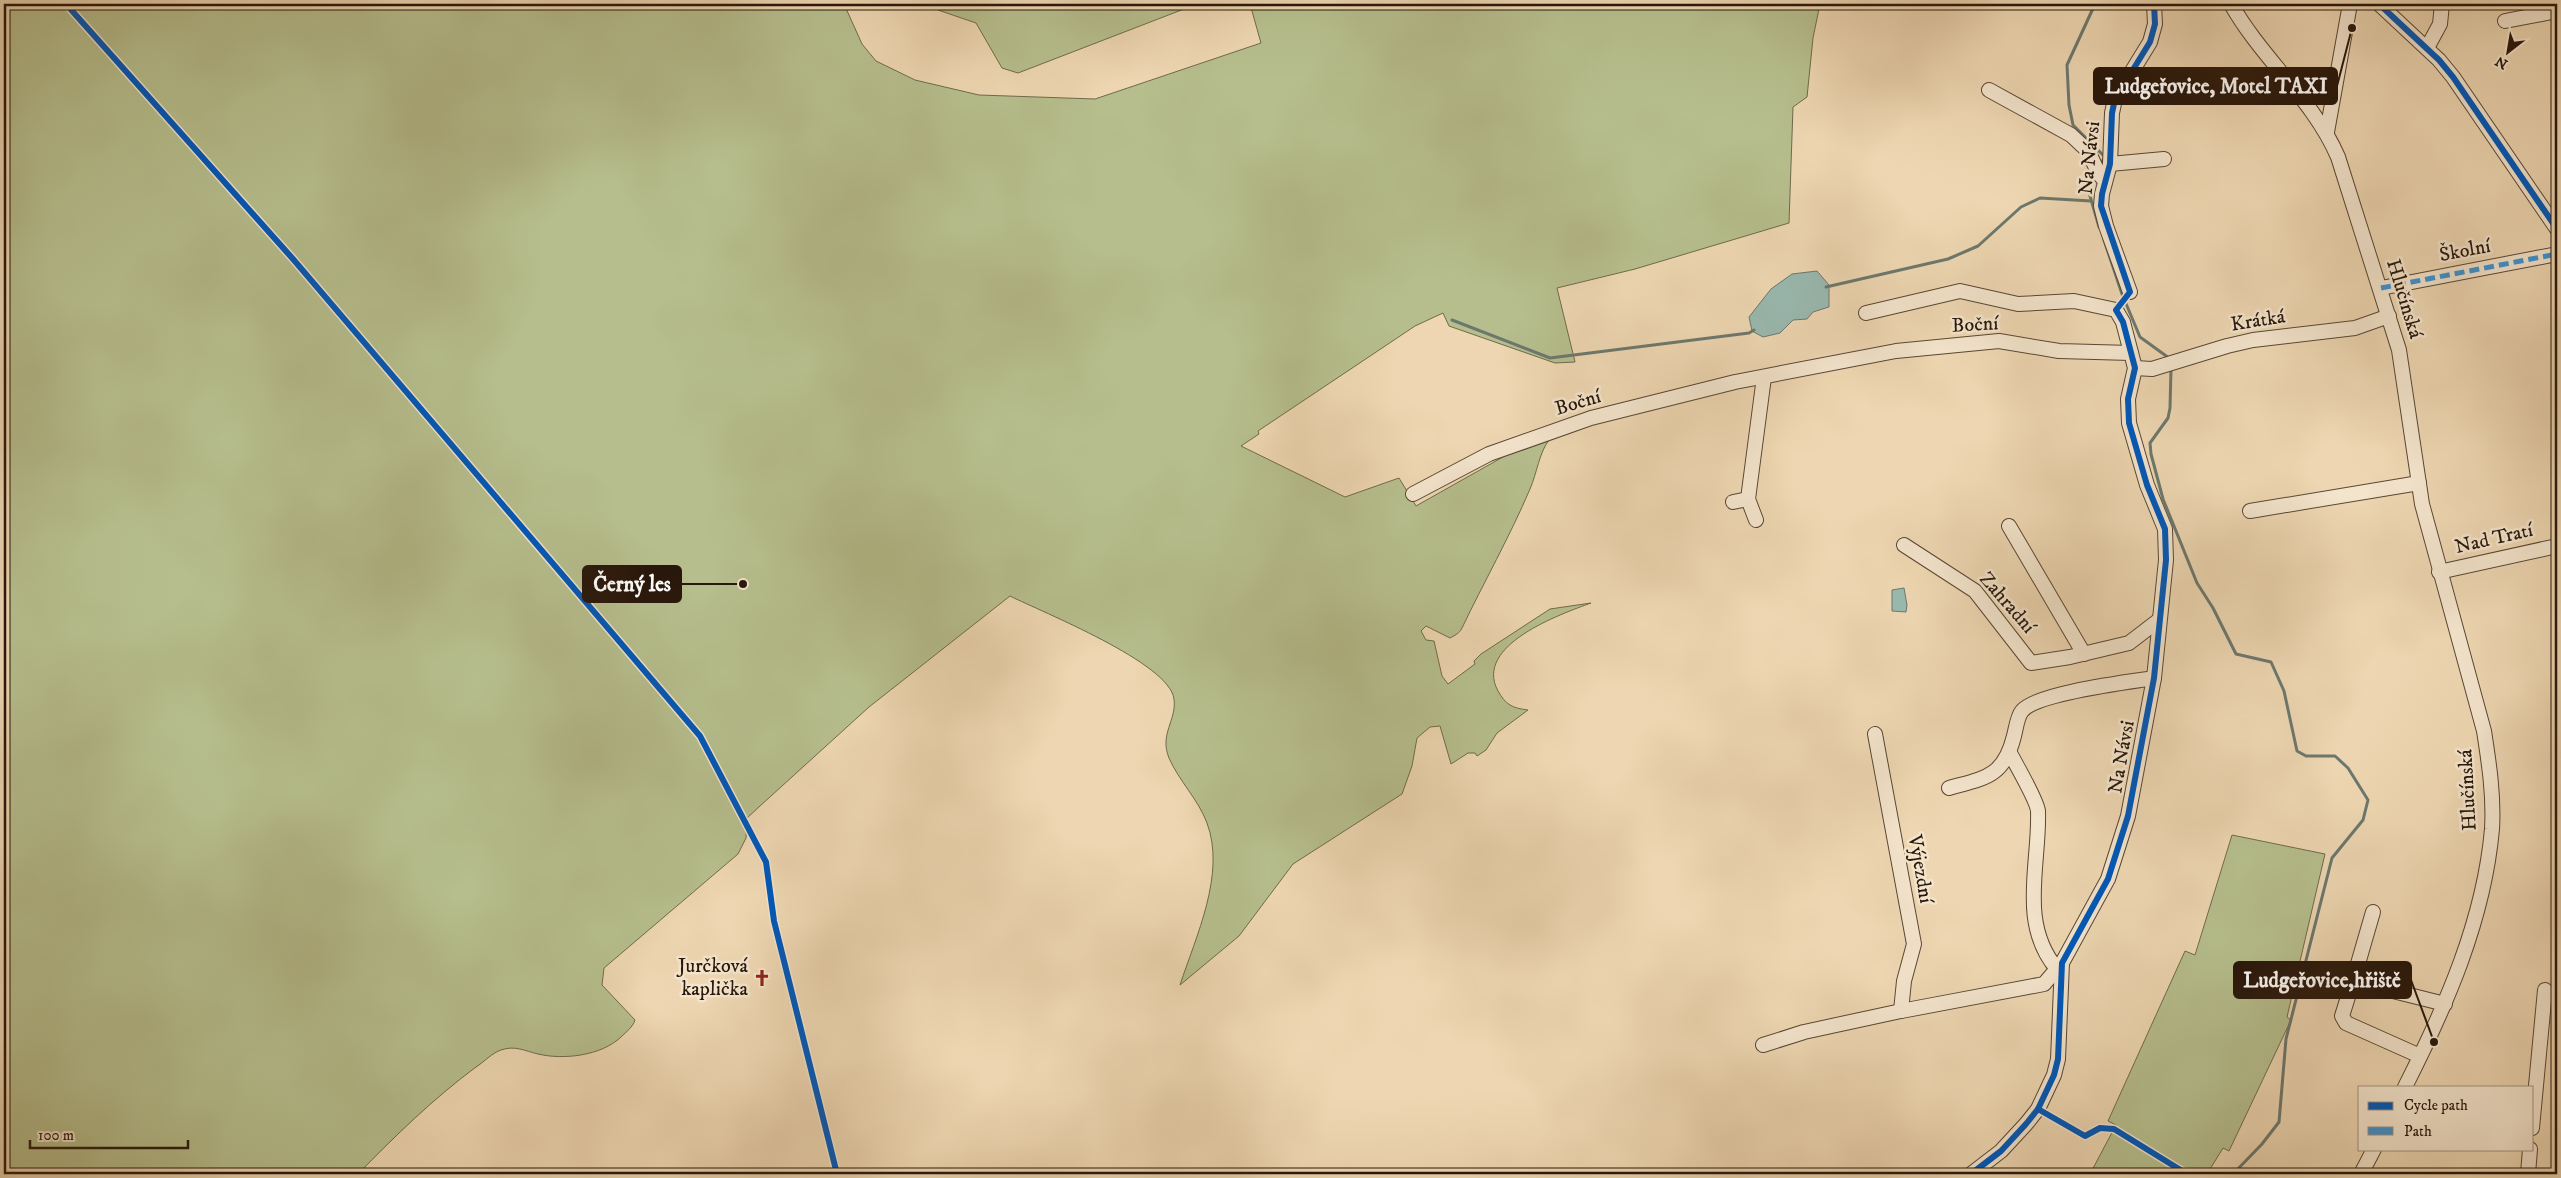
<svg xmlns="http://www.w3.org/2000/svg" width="2561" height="1178" viewBox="0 0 2561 1178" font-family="'IM FELL DW Pica',serif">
	<rect width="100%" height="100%" fill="#edd6b1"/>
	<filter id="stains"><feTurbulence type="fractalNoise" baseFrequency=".004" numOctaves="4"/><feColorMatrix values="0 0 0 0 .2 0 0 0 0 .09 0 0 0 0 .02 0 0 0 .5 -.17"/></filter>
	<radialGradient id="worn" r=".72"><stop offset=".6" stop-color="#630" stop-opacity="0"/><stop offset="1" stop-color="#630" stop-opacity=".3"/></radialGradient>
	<g fill="#b6be8d" stroke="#6f6a4c">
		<path d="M4,4H844L862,44L876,61L915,80L979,95L1095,99L1261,43L1250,4H1820L1813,38L1807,97L1793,107L1789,223L1635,269L1557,288L1575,362L1555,363L1449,326L1443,313L1415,326L1258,431L1259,434L1241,446L1345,497L1399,478L1416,506L1549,431V440C1539,453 1537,473 1530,489C1510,536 1483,584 1462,628C1460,633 1454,636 1450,638L1426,626L1421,631L1426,640L1434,641L1442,676L1448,684L1475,664L1474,661L1481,654L1550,609L1591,603C1561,614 1473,645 1498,691C1506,705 1512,708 1528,710L1497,733L1486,750L1477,756L1475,753H1468L1451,764L1440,726L1430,727L1417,738L1412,766L1402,794L1293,864L1239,936L1180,985C1196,936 1226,874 1207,823C1198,799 1179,781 1169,758C1159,734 1177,720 1174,699C1170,663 1042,612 1010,596L869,707L760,806L747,818L746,838L738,854L604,968L602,985L635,1020C633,1027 626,1032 621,1037C601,1056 563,1060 538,1054C525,1051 515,1045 501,1050C492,1053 484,1062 476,1067C433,1099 395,1136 358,1174H4Z"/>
		<polygon points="933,4 1004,4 1012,6 1017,4 1197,4 1018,73 1002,68 976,23 938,10"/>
		<polygon points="2232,835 2325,854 2287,1017 2291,1020 2229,1151 2223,1148 2207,1174 2090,1174 2116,1125 2108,1121 2185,951 2195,955"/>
	</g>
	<g fill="#99b9b0" stroke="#6c786e">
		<polygon points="1817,271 1829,285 1829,307 1813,312 1807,319 1793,320 1780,333 1763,337 1752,331 1749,317 1771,289 1792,274"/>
		<polygon points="1904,588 1907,605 1906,612 1892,611 1892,590"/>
	</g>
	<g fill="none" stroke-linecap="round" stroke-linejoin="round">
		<g stroke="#6c786e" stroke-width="3">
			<polyline points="2095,4 2067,65 2069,105 2073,125 2105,157 2100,164"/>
			<polyline points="2094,173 2088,189 2099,227"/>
			<polyline points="2104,240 2122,294 2140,337 2169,358"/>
			<polyline points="1826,287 1948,259 1978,246 2021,207 2040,198 2091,201"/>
			<polyline points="1452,320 1550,358 1749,333 1754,330"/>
			<polyline points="2171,369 2170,408 2168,418 2150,443 2151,454 2163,499 2197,583 2213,608 2236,654 2271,662 2284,691 2297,751 2306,756 2335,756 2348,768 2368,800 2363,820 2332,858 2286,1039 2279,1122 2262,1144 2233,1174"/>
		</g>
		<g stroke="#594734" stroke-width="16">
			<g id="minor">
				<path d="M2231,4C2262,59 2313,99 2338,157L2399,350L2422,504L2484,731C2489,763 2494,796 2492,829C2484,920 2446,1006 2405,1087"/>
				<polyline points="2379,4 2439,60 2453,77 2557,229"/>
				<polyline points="2505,21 2557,11"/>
				<polyline points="2427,48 2440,24 2442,4"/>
				<polyline points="1989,90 2071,135 2088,151 2099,174 2105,181"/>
				<polyline points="2327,132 2350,4"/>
				<polyline points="2110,164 2164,159"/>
				<polyline points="2381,288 2557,254"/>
				<polyline points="2130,292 2106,226 2101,206 2102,194 2110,164 2112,113 2115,99 2150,42 2155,24 2154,4"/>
				<polyline points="1866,313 1960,291 2018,304 2074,301 2116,310 2123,322 2135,368 2128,399 2129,423 2147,485 2165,529 2166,560 2154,678 2128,816 2108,879 2062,963 2058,1059 2054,1075 2038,1109 2026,1124 2001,1151 1971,1174"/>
				<polyline points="2135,368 2152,369 2227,346 2253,340 2355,328 2389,316"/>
				<polyline points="1413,494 1489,454 1591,418 1735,382 1896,351 1999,341 2059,351 2131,353"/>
				<polyline points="1733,502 1748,499"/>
				<polyline points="2250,511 2419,483"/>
				<polyline points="1756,520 1748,499 1764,377"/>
				<polyline points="2009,526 2084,654"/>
				<polyline points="1904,545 1975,591 2031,663 2070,657 2129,643 2159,620"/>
				<polyline points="2439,572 2557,546"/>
				<polyline points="1875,734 1914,944 1904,981 1901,1011"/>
				<path d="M2010,753C2016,765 2037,800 2038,811C2040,864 2018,923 2057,969"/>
				<path d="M1949,788C1985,778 2004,777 2014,736C2016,729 2017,717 2022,711C2036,693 2128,682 2154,678"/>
				<polyline points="2373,912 2353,981 2445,1004"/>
				<polyline points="2353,981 2342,1016 2346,1023 2420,1056"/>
				<polyline points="1763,1045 1804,1032 1901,1011 2044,984 2062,963"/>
				<polyline points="2532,1128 2545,990"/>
				<polyline points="2361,1174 2374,1149"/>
				<polyline points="2528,1174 2530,1149"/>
			</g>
		</g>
		<use href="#minor" stroke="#f3e4cc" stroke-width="14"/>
		<polyline stroke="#3c93d2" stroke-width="5" stroke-dasharray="10 5" stroke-linecap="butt" points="2381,288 2557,254"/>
		<g stroke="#f3e4cc" stroke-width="9">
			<g id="cycleway">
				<polyline points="66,4 293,259 700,736 766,862 774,921 837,1174"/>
				<polyline points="2379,4 2439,60 2453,77 2557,229"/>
				<polyline points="2038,1109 2085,1136 2100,1128 2114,1129 2187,1174"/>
				<polyline points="1971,1174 2001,1151 2026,1124 2038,1109 2054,1075 2058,1059 2062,963 2108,879 2128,816 2154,678 2166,560 2165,529 2147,485 2129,423 2128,399 2135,368 2123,322 2116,310 2130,292 2101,206 2102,194 2110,164 2112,113 2115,99 2150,42 2155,24 2154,4"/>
			</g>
		</g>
		<use href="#cycleway" stroke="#0057b8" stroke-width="6"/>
	</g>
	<defs>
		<g id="church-bare" transform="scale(1.35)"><path d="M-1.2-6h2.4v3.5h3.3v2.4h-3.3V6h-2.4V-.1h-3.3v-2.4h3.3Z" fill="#8f2418" stroke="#f3e4cc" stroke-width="2.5" paint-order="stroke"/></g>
	</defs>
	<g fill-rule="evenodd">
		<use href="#church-bare" x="762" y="978"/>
	</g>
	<g text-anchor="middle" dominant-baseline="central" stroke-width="5" stroke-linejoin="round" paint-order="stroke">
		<g font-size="20" fill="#28170b" stroke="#f3e4cc">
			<text transform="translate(2090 158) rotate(-84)">Na Návsi</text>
			<text transform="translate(2465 251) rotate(-11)">Školní</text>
			<text transform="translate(2404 299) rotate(73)">Hlučínská</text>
			<text transform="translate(2258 321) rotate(-9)">Krátká</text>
			<text transform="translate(1975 325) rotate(-3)">Boční</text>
			<text transform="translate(1578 403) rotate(-17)">Boční</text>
			<text transform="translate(2494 539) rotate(-13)">Nad Tratí</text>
			<text transform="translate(2007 603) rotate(49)">Zahradní</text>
			<text transform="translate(2122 757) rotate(-80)">Na Návsi</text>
			<text transform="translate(2468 790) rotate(-93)">Hlučínská</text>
			<text transform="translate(1920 869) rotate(80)">Výjezdní</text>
		</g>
		<g font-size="20" fill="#28170b" stroke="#f3e4cc" text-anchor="end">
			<text x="748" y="966">Jurčková<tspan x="748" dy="23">kaplička</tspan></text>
		</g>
	</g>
	<path fill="none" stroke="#28170b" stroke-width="2" d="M2352 28L2337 86M743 584L681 584M2434 1042L2411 980"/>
	<g fill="#28170b" stroke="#f3e4cc" stroke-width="2">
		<circle cx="2352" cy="28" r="5"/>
		<circle cx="743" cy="584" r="5"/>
		<circle cx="2434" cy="1042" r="5"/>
	</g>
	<g fill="#28170b" stroke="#28170b" stroke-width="2">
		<rect x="2094" y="68" width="243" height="36" rx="5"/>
		<rect x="583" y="566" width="98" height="36" rx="5"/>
		<rect x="2234" y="962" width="177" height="36" rx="5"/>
	</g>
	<g font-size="21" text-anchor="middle" font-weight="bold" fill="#fff">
		<text x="2216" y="93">Ludgeřovice, Motel TAXI</text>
		<text x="632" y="591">Černý les</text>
		<text x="2322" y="987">Ludgeřovice,hřiště</text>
	</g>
	<rect width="2561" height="1178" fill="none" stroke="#edd6b1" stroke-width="20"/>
	<rect x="5" y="5" width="2551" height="1168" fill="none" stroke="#28170b" stroke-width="2.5"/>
	<rect x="10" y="10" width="2541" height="1158" fill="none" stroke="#28170b"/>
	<rect x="2358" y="1086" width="175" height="65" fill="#f3e4cc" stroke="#a2927f"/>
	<rect x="2368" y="1102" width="25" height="8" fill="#0057b8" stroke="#a2927f"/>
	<text x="2404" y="1110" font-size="15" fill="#28170b">Cycle path</text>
	<rect x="2368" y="1127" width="25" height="8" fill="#3c93d2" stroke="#a2927f"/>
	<text x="2404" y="1136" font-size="15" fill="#28170b">Path</text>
	<g transform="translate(2508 52) rotate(211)" stroke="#f3e4cc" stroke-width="4" paint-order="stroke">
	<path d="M0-4L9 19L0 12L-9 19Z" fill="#28170b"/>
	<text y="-8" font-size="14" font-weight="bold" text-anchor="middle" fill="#28170b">N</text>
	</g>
	<path d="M30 1140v8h158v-8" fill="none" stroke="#28170b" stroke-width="2.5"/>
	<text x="38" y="1140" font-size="15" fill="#28170b" stroke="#f3e4cc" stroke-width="4" paint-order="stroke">100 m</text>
	<rect width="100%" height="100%" filter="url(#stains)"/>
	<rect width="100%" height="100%" fill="url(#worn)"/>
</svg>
